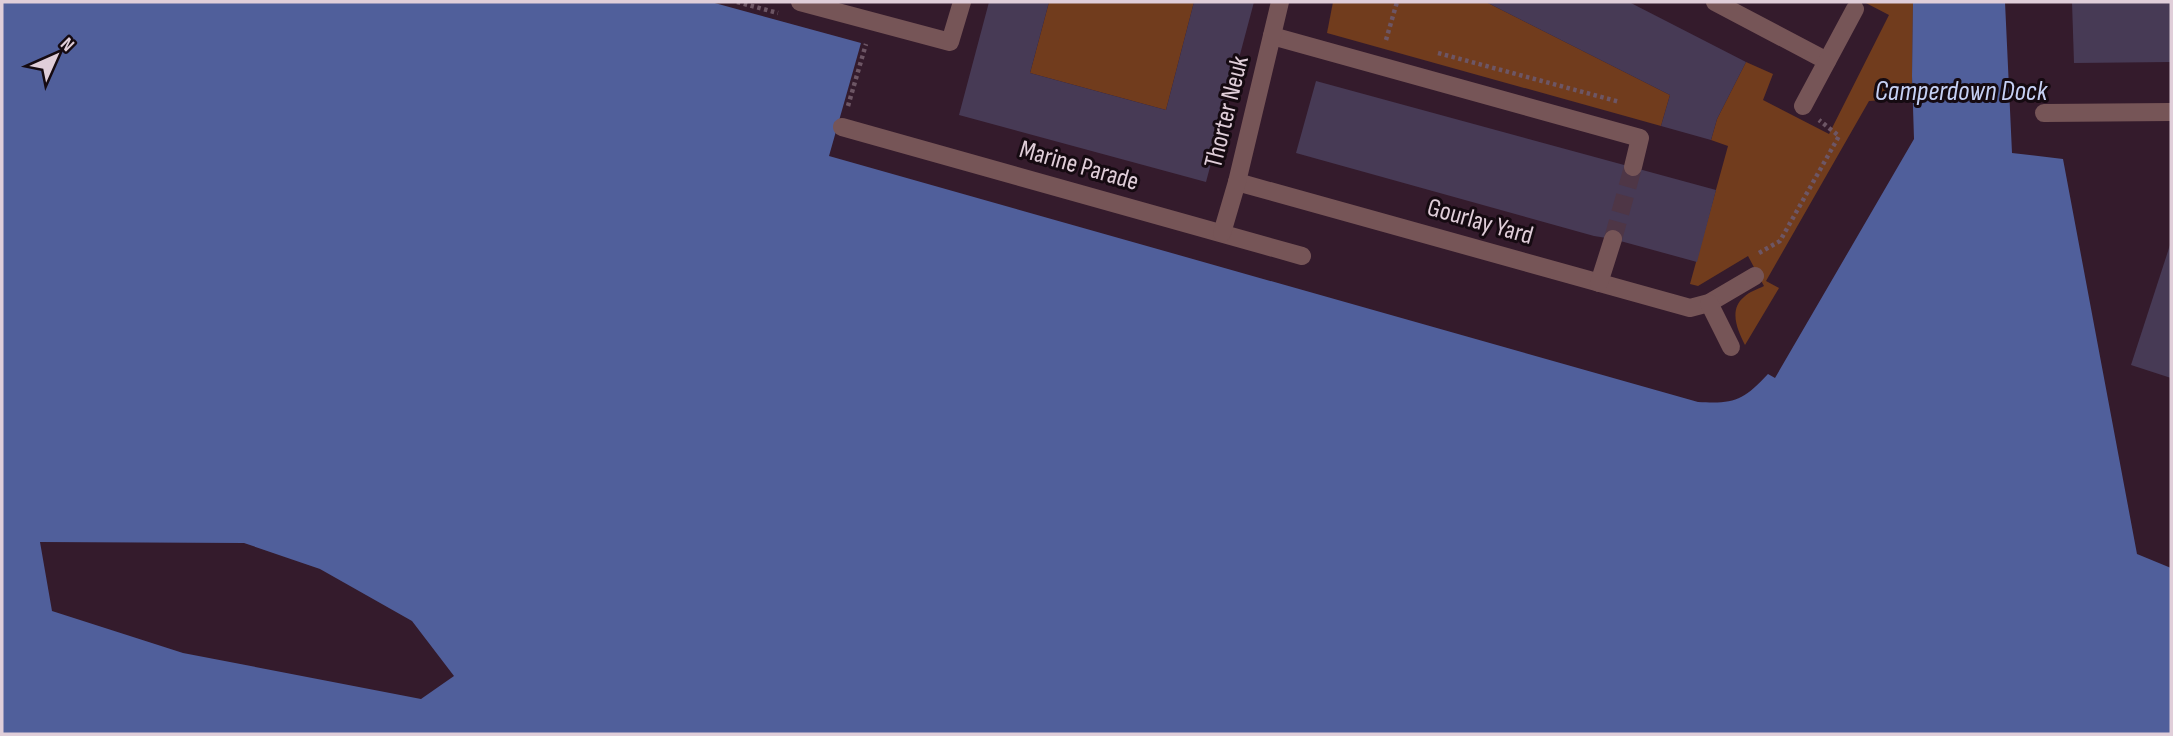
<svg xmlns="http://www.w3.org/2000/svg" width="2173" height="736" viewBox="0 0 2173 736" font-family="'Sofia Sans Condensed',sans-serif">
	<rect width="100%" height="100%" fill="#341b2c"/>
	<g fill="#713c1d">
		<polygon points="1049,2 1194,2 1166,110 1030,73"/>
		<polygon points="1333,2 1486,2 1670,95 1661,126 1327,33"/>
		<path d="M1864,2H1913L1912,98L1869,101L1766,281L1779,288L1745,345C1738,331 1728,310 1744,297C1749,292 1758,289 1764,286L1748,256L1698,286L1690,284L1728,146L1711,140L1717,119L1746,62L1773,74L1763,100L1829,134L1889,15Z"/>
	</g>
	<path fill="#505f9b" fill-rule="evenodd" d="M2,2H711L861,43L829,156L1698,402C1734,404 1743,401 1768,374L1775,378L1914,139L1912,76L1913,2H2005L2012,153L2063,159L2137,554L2171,568V734H2ZM40,542L244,543L320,569L412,621L454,676L421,699L183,653L52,611Z"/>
	<g fill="#473a55">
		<polygon points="989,2 1049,2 1030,73 1166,110 1194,2 1254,2 1206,182 959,115"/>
		<polygon points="1486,2 1629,2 1746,62 1717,119 1711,140 1661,126 1670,95"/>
		<polygon points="2072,2 2171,2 2171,62 2074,63"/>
		<polygon points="1316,81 1716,190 1697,262 1613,239 1594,236 1296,153"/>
		<polygon points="2171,242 2171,378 2131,365"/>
	</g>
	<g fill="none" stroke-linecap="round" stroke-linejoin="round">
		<polyline stroke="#4e3646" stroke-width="18" stroke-dasharray="18 9" stroke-linecap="butt" points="1613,239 1633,167"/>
		<g stroke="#6d5665" stroke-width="4.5" stroke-dasharray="3.5 3.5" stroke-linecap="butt">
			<polyline points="737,2 778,13"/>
			<polyline points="1386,40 1397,2"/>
			<polyline points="1438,53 1620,102"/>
			<polyline points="848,106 866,44"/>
			<polyline points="1759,253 1780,241 1839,136 1819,120"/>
		</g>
		<g stroke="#765557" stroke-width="18">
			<polyline points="800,2 950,42 962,2"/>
			<polyline points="1715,2 1827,61"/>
			<polyline points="1272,36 1640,138 1633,167"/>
			<polyline points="1803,106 1855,9"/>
			<polyline points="2044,113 2171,112"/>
			<polyline points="842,127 1302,256"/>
			<polyline points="1237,182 1690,308 1709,303 1755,276"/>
			<polyline points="1222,233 1237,182 1280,2"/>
			<polyline points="1599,283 1613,239"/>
			<polyline points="1709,303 1731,347"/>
		</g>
	</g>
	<g text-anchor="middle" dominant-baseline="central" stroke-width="6" stroke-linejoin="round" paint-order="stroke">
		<g font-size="26" fill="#e0ced9" stroke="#150a11">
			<text transform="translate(1227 112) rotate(-76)">Thorter Neuk</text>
			<text transform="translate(1079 166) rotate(16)">Marine Parade</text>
			<text transform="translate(1480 222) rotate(16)">Gourlay Yard</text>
		</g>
		<g font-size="28" font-style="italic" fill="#c6d1f5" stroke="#150a11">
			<text x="1961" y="91">Camperdown Dock</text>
		</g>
	</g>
	<rect width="2173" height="736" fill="none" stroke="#e0ced9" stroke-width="7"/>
	<g transform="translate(56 56) rotate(45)" stroke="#150a11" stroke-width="5" paint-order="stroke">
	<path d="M0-5L12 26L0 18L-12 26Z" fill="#e0ced9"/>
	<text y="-10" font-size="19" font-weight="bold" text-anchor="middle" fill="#e0ced9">N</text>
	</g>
</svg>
